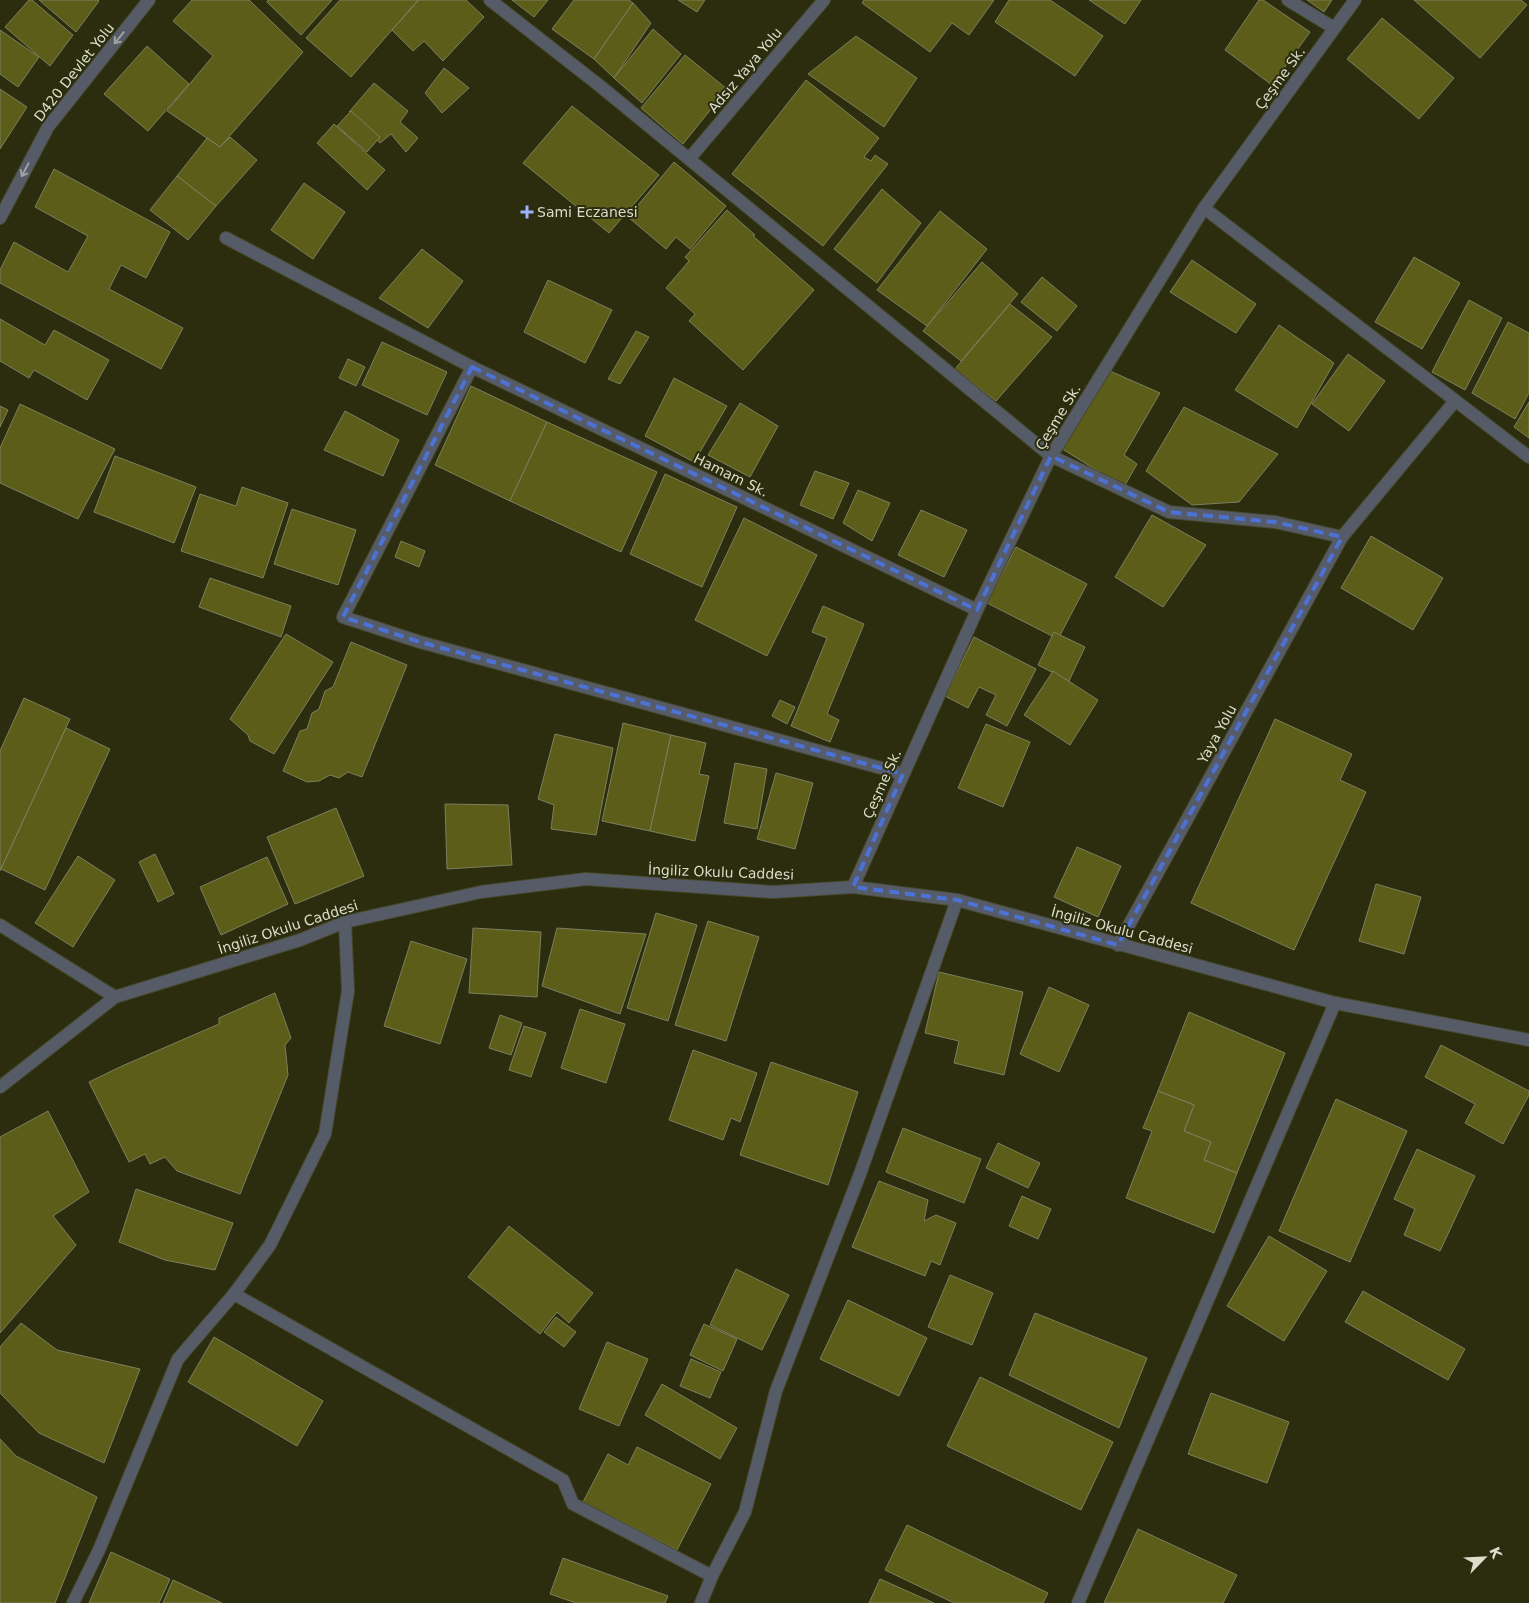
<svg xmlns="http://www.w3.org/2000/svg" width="1529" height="1603" viewBox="0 0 1529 1603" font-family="'DejaVu Sans',sans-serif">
	<rect width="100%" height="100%" fill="#2b2d0e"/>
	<g fill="#5b5d18" stroke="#7d805e">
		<polygon points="29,0 32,0 73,35 50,66 5,27"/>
		<polygon points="39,0 98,0 99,1 76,32"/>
		<polygon points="192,0 249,0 303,52 220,147 167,111 213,56 173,21"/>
		<polygon points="268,0 332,0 301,35 267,2"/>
		<polygon points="340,0 418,0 351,77 306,38"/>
		<polygon points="419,0 466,0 484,17 443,61 424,41 413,51 392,30"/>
		<polygon points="512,0 548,0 534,17"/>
		<polygon points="574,0 629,0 633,3 594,59 552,29"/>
		<polygon points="678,0 705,0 697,12"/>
		<polygon points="864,0 994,0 969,35 952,23 930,52 862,3"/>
		<polygon points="1009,0 1050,0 1103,36 1075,76 995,22"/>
		<polygon points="1089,0 1141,0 1125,24"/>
		<polygon points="1259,0 1263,0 1310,32 1272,85 1225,50"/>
		<polygon points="1307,0 1332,0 1324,12"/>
		<polygon points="1414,0 1521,0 1527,5 1480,58"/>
		<polygon points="633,3 651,23 614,78 594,59"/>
		<polygon points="1382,18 1454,78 1419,119 1347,59"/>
		<polygon points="653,29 681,54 642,103 614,78"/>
		<polygon points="0,30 39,57 18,87 0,74"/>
		<polygon points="856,36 917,78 884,127 808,74"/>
		<polygon points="147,46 189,84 148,131 104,94"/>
		<polygon points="685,55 727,89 683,144 641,108"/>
		<polygon points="444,68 469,88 442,113 425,93"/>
		<polygon points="806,80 879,138 864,157 871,161 875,155 888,164 823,246 732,174"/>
		<polygon points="374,83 408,111 400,122 418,138 406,152 391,134 380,143 349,112"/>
		<polygon points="0,89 27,107 0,149"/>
		<polygon points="572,106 659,175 609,233 523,163"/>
		<polygon points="351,111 380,137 367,152 337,126"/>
		<polygon points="334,124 385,170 367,190 317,143"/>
		<polygon points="230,137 257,160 216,206 177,176 207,138 220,147"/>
		<polygon points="674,162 726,206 690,249 676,237 666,249 628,217"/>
		<polygon points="54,169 170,232 146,278 121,265 109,289 183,328 161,369 0,283 0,270 14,242 68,272 88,236 35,207"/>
		<polygon points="177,176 216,206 188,240 150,210"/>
		<polygon points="304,183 345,212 313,259 271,230"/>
		<polygon points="882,189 921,223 877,283 834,249"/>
		<polygon points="727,210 755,235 753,236 814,290 743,370 689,321 695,314 666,288 689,261 685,257"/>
		<polygon points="940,211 987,249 927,326 877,290"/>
		<polygon points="422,249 463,281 428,328 379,298"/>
		<polygon points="1414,257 1460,283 1422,349 1375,322"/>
		<polygon points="1192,260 1256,304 1236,333 1170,292"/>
		<polygon points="982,262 1018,294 961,361 923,331"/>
		<polygon points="1042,277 1077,306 1057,331 1021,302"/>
		<polygon points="548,280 612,310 585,363 524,332"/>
		<polygon points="1469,300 1502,318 1465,390 1432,372"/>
		<polygon points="1010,304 1052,337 996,401 955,369"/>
		<polygon points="0,319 45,345 54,330 109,360 87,400 34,370 29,378 0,361"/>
		<polygon points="1508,322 1529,333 1529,393 1515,419 1472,393"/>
		<polygon points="1279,325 1334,363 1297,428 1235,390"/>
		<polygon points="636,331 649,337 620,384 608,379"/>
		<polygon points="382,342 447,372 427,415 362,385"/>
		<polygon points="1348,354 1385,381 1349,431 1312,404"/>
		<polygon points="348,359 365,367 356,386 339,378"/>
		<polygon points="1103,368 1160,393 1124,455 1137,464 1124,487 1059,447"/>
		<polygon points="674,378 727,406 694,462 645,436"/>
		<polygon points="471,386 547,422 510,501 435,465"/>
		<polygon points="1529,402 1529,438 1514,427"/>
		<polygon points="740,403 778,426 750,477 708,455"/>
		<polygon points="20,404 115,449 78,519 0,483 0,448"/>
		<polygon points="0,406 8,410 0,427"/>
		<polygon points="1184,407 1278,454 1239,502 1192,505 1146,471"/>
		<polygon points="345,411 399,440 383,476 324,450"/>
		<polygon points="547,422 657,472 621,552 510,501"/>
		<polygon points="115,456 196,487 174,543 94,512"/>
		<polygon points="815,471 849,483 833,519 800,505"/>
		<polygon points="665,474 737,507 702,587 630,554"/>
		<polygon points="242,487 288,503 263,578 181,551 200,494 236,506"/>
		<polygon points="858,490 890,503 872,541 843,523"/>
		<polygon points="292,509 356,530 338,585 274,564"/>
		<polygon points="921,510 967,530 944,577 898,555"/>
		<polygon points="1152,515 1206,545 1163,607 1115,577"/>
		<polygon points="744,518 817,555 767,656 695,620"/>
		<polygon points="1371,536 1443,578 1413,630 1341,588"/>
		<polygon points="401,541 425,551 419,567 395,557"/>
		<polygon points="1016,547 1087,584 1058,639 987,603"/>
		<polygon points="210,578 291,606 281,637 199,607"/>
		<polygon points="823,606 864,624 827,714 839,720 830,742 791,726 827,638 812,632"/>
		<polygon points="1054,632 1085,647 1069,681 1038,665"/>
		<polygon points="286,634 333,662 274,754 250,741 248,735 230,719"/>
		<polygon points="974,637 1036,669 1007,726 986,715 996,695 979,687 968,708 945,696"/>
		<polygon points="351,642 407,665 362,777 348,772 339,778 330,775 319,781 307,782 283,771 300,731 307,729 312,713 319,709 325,691 333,687"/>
		<polygon points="1053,671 1098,700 1070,745 1024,715"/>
		<polygon points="24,698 70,719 0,871 0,751"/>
		<polygon points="780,700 795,707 787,724 772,716"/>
		<polygon points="1275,719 1352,754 1340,780 1366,792 1294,950 1191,903"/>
		<polygon points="623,723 671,735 650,831 602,821"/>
		<polygon points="986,724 1030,742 1003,807 958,788"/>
		<polygon points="66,728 110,749 45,890 1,869"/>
		<polygon points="555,734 613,748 596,835 551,829 554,805 538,799"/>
		<polygon points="671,735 706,743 699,774 709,776 695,841 650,831"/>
		<polygon points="735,763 767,769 757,829 724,823"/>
		<polygon points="776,773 813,783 795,849 757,839"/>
		<polygon points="445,804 508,805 512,865 447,869"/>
		<polygon points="336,808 364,876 295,904 267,837"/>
		<polygon points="1077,847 1121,866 1098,917 1054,897"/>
		<polygon points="155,854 174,894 158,902 139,862"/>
		<polygon points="78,856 115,880 73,947 35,923"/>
		<polygon points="267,857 288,904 221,935 200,887"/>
		<polygon points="1376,884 1421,897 1404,954 1359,941"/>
		<polygon points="656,913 697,925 668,1021 627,1008"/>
		<polygon points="708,921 759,937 726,1041 675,1025"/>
		<polygon points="473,928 541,932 537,997 469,993"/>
		<polygon points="557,928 646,934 620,1014 542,986"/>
		<polygon points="411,941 467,959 440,1044 384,1026"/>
		<polygon points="939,972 1023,992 1004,1075 954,1063 959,1041 925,1033"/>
		<polygon points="1049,987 1089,1005 1059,1072 1020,1054"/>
		<polygon points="275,993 291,1038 285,1045 288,1075 240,1194 177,1171 165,1157 150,1164 145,1154 129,1162 89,1082 122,1066 219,1024 219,1018"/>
		<polygon points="580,1009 625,1024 606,1083 561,1068"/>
		<polygon points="1189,1012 1285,1053 1237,1173 1204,1160 1211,1142 1184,1131 1194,1105 1158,1091"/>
		<polygon points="500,1015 522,1023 511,1055 489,1048"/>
		<polygon points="524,1026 546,1033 531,1077 509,1070"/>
		<polygon points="1441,1045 1529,1091 1529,1095 1503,1144 1465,1123 1475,1104 1425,1077"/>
		<polygon points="693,1050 757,1073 740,1122 731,1118 723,1140 669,1120"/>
		<polygon points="771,1062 858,1092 828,1185 740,1155"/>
		<polygon points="1158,1091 1194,1105 1184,1131 1211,1142 1204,1160 1237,1173 1214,1233 1126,1198 1152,1131 1143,1128"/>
		<polygon points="1336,1099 1407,1131 1350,1262 1279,1231"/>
		<polygon points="48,1111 89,1192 53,1216 76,1245 0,1333 0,1137"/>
		<polygon points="903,1128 981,1159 964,1203 886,1172"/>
		<polygon points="998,1143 1040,1163 1028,1188 986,1168"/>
		<polygon points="1417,1149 1475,1176 1440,1251 1404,1235 1415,1209 1394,1199"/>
		<polygon points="879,1181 928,1200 924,1221 936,1215 956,1223 940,1265 931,1261 925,1276 852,1247"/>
		<polygon points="136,1189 233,1223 215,1270 165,1260 119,1242"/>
		<polygon points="1022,1196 1051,1209 1038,1239 1009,1226"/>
		<polygon points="509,1226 593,1293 569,1323 557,1312 540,1334 468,1277"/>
		<polygon points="1269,1236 1327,1271 1284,1341 1227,1306"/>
		<polygon points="736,1269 789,1295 762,1350 710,1325"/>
		<polygon points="950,1275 993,1293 972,1345 928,1327"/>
		<polygon points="1363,1291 1465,1349 1448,1380 1345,1322"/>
		<polygon points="848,1300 927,1338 899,1396 820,1359"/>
		<polygon points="1035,1313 1147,1358 1119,1428 1009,1375"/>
		<polygon points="556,1317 576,1332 564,1347 544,1332"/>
		<polygon points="21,1323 57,1350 140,1369 104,1463 39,1433 0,1393 0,1347"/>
		<polygon points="704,1324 737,1339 723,1371 690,1355"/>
		<polygon points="214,1337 323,1401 297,1446 188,1382"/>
		<polygon points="607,1342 648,1359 619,1426 579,1409"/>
		<polygon points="691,1359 721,1372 710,1398 680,1386"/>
		<polygon points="980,1377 1113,1442 1081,1510 947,1446"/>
		<polygon points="662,1384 737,1428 720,1459 645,1415"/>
		<polygon points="1211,1393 1289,1422 1267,1483 1188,1454"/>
		<polygon points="0,1439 16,1456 97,1497 55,1603 0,1603"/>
		<polygon points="637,1447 711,1484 677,1550 583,1502 608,1454 628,1465"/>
		<polygon points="907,1525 1048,1593 1043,1603 954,1603 885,1570"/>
		<polygon points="1138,1529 1237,1575 1223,1603 1104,1603"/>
		<polygon points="111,1552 170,1579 159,1603 89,1603"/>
		<polygon points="563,1558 668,1596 665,1603 576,1603 550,1594"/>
		<polygon points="880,1579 934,1603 869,1603"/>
		<polygon points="173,1580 222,1603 163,1603"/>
	</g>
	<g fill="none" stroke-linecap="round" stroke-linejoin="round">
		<g stroke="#47492c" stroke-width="14">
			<g id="minor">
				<polyline points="490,0 600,86 1051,456 1169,512 1275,522 1342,537 1455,401"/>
				<polyline points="1288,0 1334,28"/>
				<polyline points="689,159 824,0"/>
				<polyline points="1204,208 1529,457"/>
				<polyline points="226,238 472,367 343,617 420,642 903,774"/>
				<polyline points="472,367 977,610"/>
				<polyline points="853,887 977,610 1051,456 1204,208 1355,0"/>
				<polyline points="0,925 115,997"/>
				<polyline points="1118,945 1342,537"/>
				<polyline points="0,1087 115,997 300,940 345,922 481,892 586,879 773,892 853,887 957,900 1335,1003 1529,1040"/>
				<polyline points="234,1294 563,1480 573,1504 712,1576"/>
				<polyline points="73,1603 99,1550 178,1359 234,1294 270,1245 325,1134 348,991 345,922"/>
				<polyline points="701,1603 712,1576 745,1512 776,1391 860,1174 957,900"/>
				<polyline points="1078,1603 1335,1003"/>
			</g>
		</g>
		<g stroke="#47492c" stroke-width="14">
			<polyline id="tertiary" points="0,218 48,127 149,0"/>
		</g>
		<use href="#minor" stroke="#565b68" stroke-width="12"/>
		<use href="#tertiary" stroke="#565b68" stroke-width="12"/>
	</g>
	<defs><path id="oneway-shaft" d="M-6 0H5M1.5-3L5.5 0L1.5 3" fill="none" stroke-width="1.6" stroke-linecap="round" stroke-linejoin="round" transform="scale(1.25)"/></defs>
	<g stroke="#9fa29e">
		<use href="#oneway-shaft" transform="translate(119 38) rotate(129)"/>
		<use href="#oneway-shaft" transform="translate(25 170) rotate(118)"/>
	</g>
	<path fill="none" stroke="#4c72d5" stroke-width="4" stroke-dasharray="10 6" stroke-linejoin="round" d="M472,367L977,610L1051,456L1169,512L1275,522L1342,537L1118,945L957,900L853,887L903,774L420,642L343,617Z"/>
	<path fill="#9db4fd" stroke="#2b2d0e" stroke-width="2" d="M524.5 204.5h5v5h5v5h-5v5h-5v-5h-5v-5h5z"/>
	<g text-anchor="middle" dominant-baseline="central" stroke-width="4" stroke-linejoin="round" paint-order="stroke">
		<g font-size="14" fill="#dbddcb" stroke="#2b2d0e">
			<text transform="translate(745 70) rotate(-50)">Adsız Yaya Yolu</text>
			<text transform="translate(74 72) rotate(-52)">D420 Devlet Yolu</text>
			<text transform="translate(1280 78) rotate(-54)">Çeşme Sk.</text>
			<text transform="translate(1058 417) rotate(-59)">Çeşme Sk.</text>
			<text transform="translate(731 475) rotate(26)">Hamam Sk.</text>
			<text transform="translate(1217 734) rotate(-61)">Yaya Yolu</text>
			<text transform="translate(882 784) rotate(-66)">Çeşme Sk.</text>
			<text transform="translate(721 872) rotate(2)">İngiliz Okulu Caddesi</text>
			<text transform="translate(288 927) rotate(-18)">İngiliz Okulu Caddesi</text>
			<text transform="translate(1122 930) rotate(15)">İngiliz Okulu Caddesi</text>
		</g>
		<g font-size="14" fill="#dbddcb" stroke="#2b2d0e" text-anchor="start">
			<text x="537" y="212">Sami Eczanesi</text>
		</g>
	</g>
	<g transform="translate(1484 1558) rotate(66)" stroke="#2b2d0e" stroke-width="4" paint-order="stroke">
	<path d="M0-4L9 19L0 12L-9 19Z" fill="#dbddcb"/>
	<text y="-8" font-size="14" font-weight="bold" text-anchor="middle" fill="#dbddcb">K</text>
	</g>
</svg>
